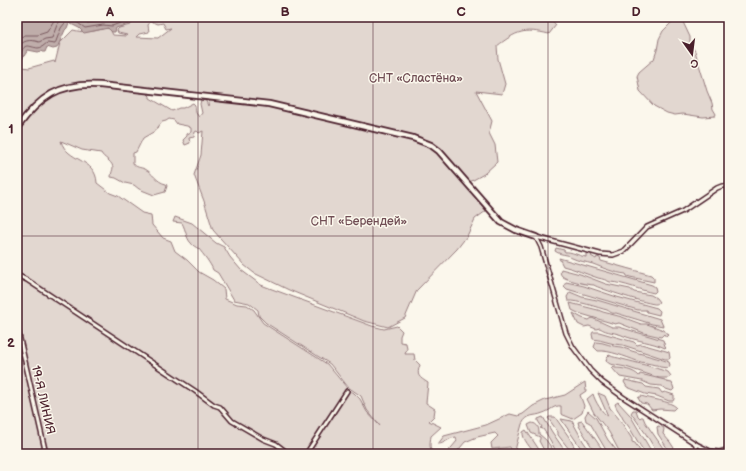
<svg xmlns="http://www.w3.org/2000/svg" width="746" height="471" viewBox="0 0 746 471" font-family="'Balsamiq Sans',sans-serif">
	<rect width="100%" height="100%" fill="#fbf7ec"/>
	<filter id="ink" filterUnits="userSpaceOnUse"><feTurbulence type="fractalNoise" baseFrequency=".025" numOctaves="2"/><feDisplacementMap in="SourceGraphic" scale="8" xChannelSelector="R" yChannelSelector="G"/><feConvolveMatrix kernelMatrix="1 2 1 2 8 2 1 2 1" color-interpolation-filters="sRGB"/></filter>
	<g filter="url(#ink)">
		<g fill="#e2d7d0" stroke="#967b7e" fill-rule="evenodd">
			<path d="M139,17H549L556,25L549,34C524,28 517,31 497,46L498,59L505,84L502,94L476,91L492,121L489,133L495,145L497,162L484,174L466,184L486,211L475,219L467,236L457,249L417,290L405,318L388,327L364,321L289,290L254,273L244,265L213,230L204,201L194,175L201,155L203,131L199,133L197,131L195,132L194,137L189,138L190,143L185,145L183,140L187,136V134L191,132V128L187,126L177,124L174,120L169,119L166,121L162,122L155,131L143,138L136,152L133,153V163C136,168 140,167 145,169C153,173 156,182 166,184L167,186L165,192L154,195L139,189L134,185L125,183L116,178L111,177C111,173 113,170 113,167C111,160 104,159 101,153L82,150L61,141C67,162 96,158 97,183L110,193L118,196L142,213L151,215L152,225L163,238L171,241L175,251L187,260L199,272L213,280L224,289L225,299L237,304L247,305L254,310L263,323L327,364L348,389L354,393L360,399L367,412L380,426L367,410L361,396L348,387L330,364L266,323L259,316L258,310L249,303L234,300L218,273L213,270C211,264 203,254 199,249C196,247 193,246 191,243C186,238 186,230 182,223L173,222L175,217L192,223L216,243L224,247L230,257L241,270L261,285L372,326L384,329L397,326L402,331L400,336V342L406,343L407,349L405,354H414L415,360L420,365C416,376 419,377 428,383L426,403L435,409L434,416L429,421L441,427L431,436C430,443 428,451 436,454H17V66L29,68L54,61L55,63L60,43L73,30C84,33 94,32 105,28L110,29L113,35L126,36L127,35L118,33L117,30L119,28L130,25ZM151,21L158,24L163,23L166,29L171,28L158,38L136,37L139,34L149,32L148,25ZM148,94L179,96L210,100L208,106L206,101L201,100L200,104L202,113L199,117L196,113L195,105L193,103L183,108H179L172,111L150,98V96Z"/>
			<polygon points="680,18 682,20 690,37 690,44 695,51 707,91 712,103 713,109 716,114 715,116 703,117 683,114 675,115 667,113 654,106 640,91 637,76 639,72 654,59 657,50 659,39 663,31 674,20"/>
			<path d="M556,248L564,250L565,252C571,251 579,256 586,257V253L589,252L592,255L591,256L596,259L597,257L600,258L601,261L651,275L654,278V282L630,277L627,276L626,274C615,273 603,268 593,264C586,262 578,261 572,258C567,256 571,256 567,255C562,254 559,254 555,251Z"/>
			<path d="M559,258L652,285L655,287L656,291L654,293C639,290 625,283 610,282C606,280 603,279 598,278C586,274 575,269 563,266Z"/>
			<path d="M561,269L580,274L606,284L630,289L634,292L651,295L656,298L659,302C658,303 657,304 656,304C651,305 597,288 594,285C588,285 565,280 562,276C560,274 560,272 561,269Z"/>
			<polygon points="566,282 584,286 617,297 657,308 660,311 659,315 647,312 646,310 638,310 567,289 564,286"/>
			<path d="M570,292L582,297L597,300L660,319L663,326L652,324L616,313C611,314 611,312 607,310C599,308 576,300 568,301L567,297Z"/>
			<polygon points="570,303 598,310 603,312 622,317 641,324 647,324 664,330 668,335 666,337 664,334 661,337 644,333 619,323 615,324 578,313 572,310"/>
			<path d="M573,313L582,318L589,320L592,318L612,327H619L663,340L665,346L666,347L665,348C652,342 637,341 624,336C616,332 607,333 600,328L596,329L589,326L584,327L578,324Z"/>
			<path d="M593,332H599L634,342L637,345L641,344L666,351L669,352L670,358L669,359H665L623,345C613,345 603,340 593,339L592,334Z"/>
			<path d="M596,342C604,342 612,347 621,347C635,353 652,356 669,362L670,365L668,368L660,367L657,365H655C649,363 643,363 637,361C626,357 609,350 598,351L594,347Z"/>
			<path d="M609,355C614,358 617,357 622,359C638,363 653,367 668,372L671,376L668,378H659L626,367L610,364L606,361L607,357Z"/>
			<path d="M614,366L615,368C622,368 634,370 639,376L640,374L665,380L666,382L672,383L674,389L672,391L666,389L661,386L651,385L642,381L620,377L612,368Z"/>
			<polygon points="625,380 643,384 646,387 659,389 662,393 665,392 674,395 674,399 673,401 669,401 657,396 645,394 627,387 624,382"/>
			<path d="M585,382L586,391L580,395L584,406L582,413L573,419L561,414V406C554,405 550,411 543,413C534,417 528,413 522,424L514,454H513L510,447L492,449L491,443L498,436L495,433L477,437L465,442L455,454H446L457,441L456,437C448,438 445,444 438,444L444,436L486,425L510,414L518,416L523,414L533,406L545,400L565,395Z"/>
			<path d="M598,393L605,396L610,408L620,420L632,439V442L635,443L642,454H623L618,449L609,432L594,413L587,399L593,394C595,401 602,413 608,416Z"/>
			<path d="M641,396C650,399 670,401 676,407L673,410L660,409L652,410L647,404L641,403L638,398Z"/>
			<path d="M618,402L630,415L653,454H646C637,443 632,429 623,419C621,413 616,409 615,404Z"/>
			<polygon points="633,410 636,410 638,416 640,418 641,417 643,417 645,422 663,448 663,450 667,454 658,454 646,434 631,413"/>
			<polygon points="588,411 596,418 608,440 617,451 618,454 610,454 606,450 590,423 586,421 585,416"/>
			<path d="M543,417L552,432L567,454H557C553,445 549,437 543,429L540,428L542,427L538,421V419Z"/>
			<polygon points="549,417 555,417 569,437 576,450 580,454 570,453 569,449 558,435 558,432 548,418"/>
			<polygon points="561,419 572,421 583,441 592,454 585,454"/>
			<path d="M582,421C590,432 598,442 605,454H597L595,452L579,426L578,422Z"/>
			<path d="M532,423C538,424 539,428 539,434L546,440L556,454H546L539,441L540,439V437L531,433L528,425Z"/>
			<polygon points="658,426 663,427 664,429 663,434 670,442 678,454 671,454 658,434 657,427"/>
			<path d="M526,430L542,454H535C531,448 522,439 523,432Z"/>
		</g>
		<polygon fill="#bfadaa" stroke="#907477" points="22,17 35,17 38,20 38,17 137,17 132,23 116,28 115,32 112,32 108,28 84,33 79,28 69,23 67,28 65,30 57,48 53,49 47,47 45,52 43,52 42,51 38,52 28,50 22,59 17,57 17,19"/>
		<g fill="none" stroke-linecap="round" stroke-linejoin="round">
			<g stroke="#79585e" stroke-width="1">
				<path d="M78,17L87,23C99,21 110,20 121,17"/>
				<polyline points="17,39 25,35 38,35 47,32 56,17"/>
				<path d="M17,48C23,40 30,39 39,42L45,39L52,38L57,25L63,17"/>
				<path d="M17,53H21C25,42 29,47 38,48C42,48 44,45 47,43L55,44L61,28L68,19L75,21L85,28L103,25L112,26L130,19L132,17"/>
			</g>
			<g stroke="#4a1f2b" stroke-width="6">
				<g id="street">
					<polyline points="536,237 541,247 566,333 573,347 590,370 602,382 623,397 696,444 710,451 719,452 729,449"/>
					<polyline points="536,237 600,254 613,255 624,251 647,227 683,211 717,188 722,186 729,186"/>
					<polyline points="17,275 27,280 195,391 214,405 220,407 232,421 263,439 276,444 289,454"/>
					<polyline points="17,326 46,454"/>
					<polyline points="306,454 347,391"/>
					<polyline points="694,454 696,451 696,444"/>
				</g>
			</g>
			<g stroke="#4a1f2b" stroke-width="8">
				<path id="secondary" d="M17,128C39,97 60,82 100,85L269,104L413,138L431,145L439,151L501,222L516,230L536,237"/>
			</g>
			<use href="#street" stroke="#fbf7ec" stroke-width="3"/>
			<use href="#secondary" stroke="#fbf7ec" stroke-width="4.5"/>
		</g>
	</g>
	<path fill="none" stroke="#4a1f2b" stroke-width="1" stroke-opacity="0.55" d="M198,17V454M373,17V454M548,17V454M17,236H729"/>
	<g text-anchor="middle" dominant-baseline="central" stroke-width="3" stroke-linejoin="round" paint-order="stroke">
		<g font-size="12" fill="#704d54" stroke="#fbf7ec">
			<text x="416" y="78">СНТ «Сластёна»</text>
			<text x="359" y="221">СНТ «Берендей»</text>
		</g>
		<g font-size="12" fill="#4a1f2b" stroke="#fbf7ec">
			<text transform="translate(43 400) rotate(77)">19-Я ЛИНИЯ</text>
		</g>
	</g>
	<rect width="746" height="471" fill="none" stroke="#fbf7ec" stroke-width="44"/>
	<g transform="translate(692 54) rotate(166)" stroke="#fbf7ec" stroke-width="3" paint-order="stroke">
	<path d="M0-3L7 15L0 10L-7 15Z" fill="#4a1f2b"/>
	<text y="-6" font-size="11" font-weight="bold" text-anchor="middle" fill="#4a1f2b">С</text>
	</g>
	<rect x="22" y="22" width="702" height="427" fill="none" stroke="#4a1f2b" stroke-width="1.5"/>
	<g font-size="13" text-anchor="middle" font-weight="bold" fill="#4a1f2b">
		<text x="110" y="16">A</text>
		<text x="285" y="16">B</text>
		<text x="461" y="16">C</text>
		<text x="636" y="16">D</text>
		<text x="11" y="133">1</text>
		<text x="11" y="347">2</text>
	</g>
</svg>
